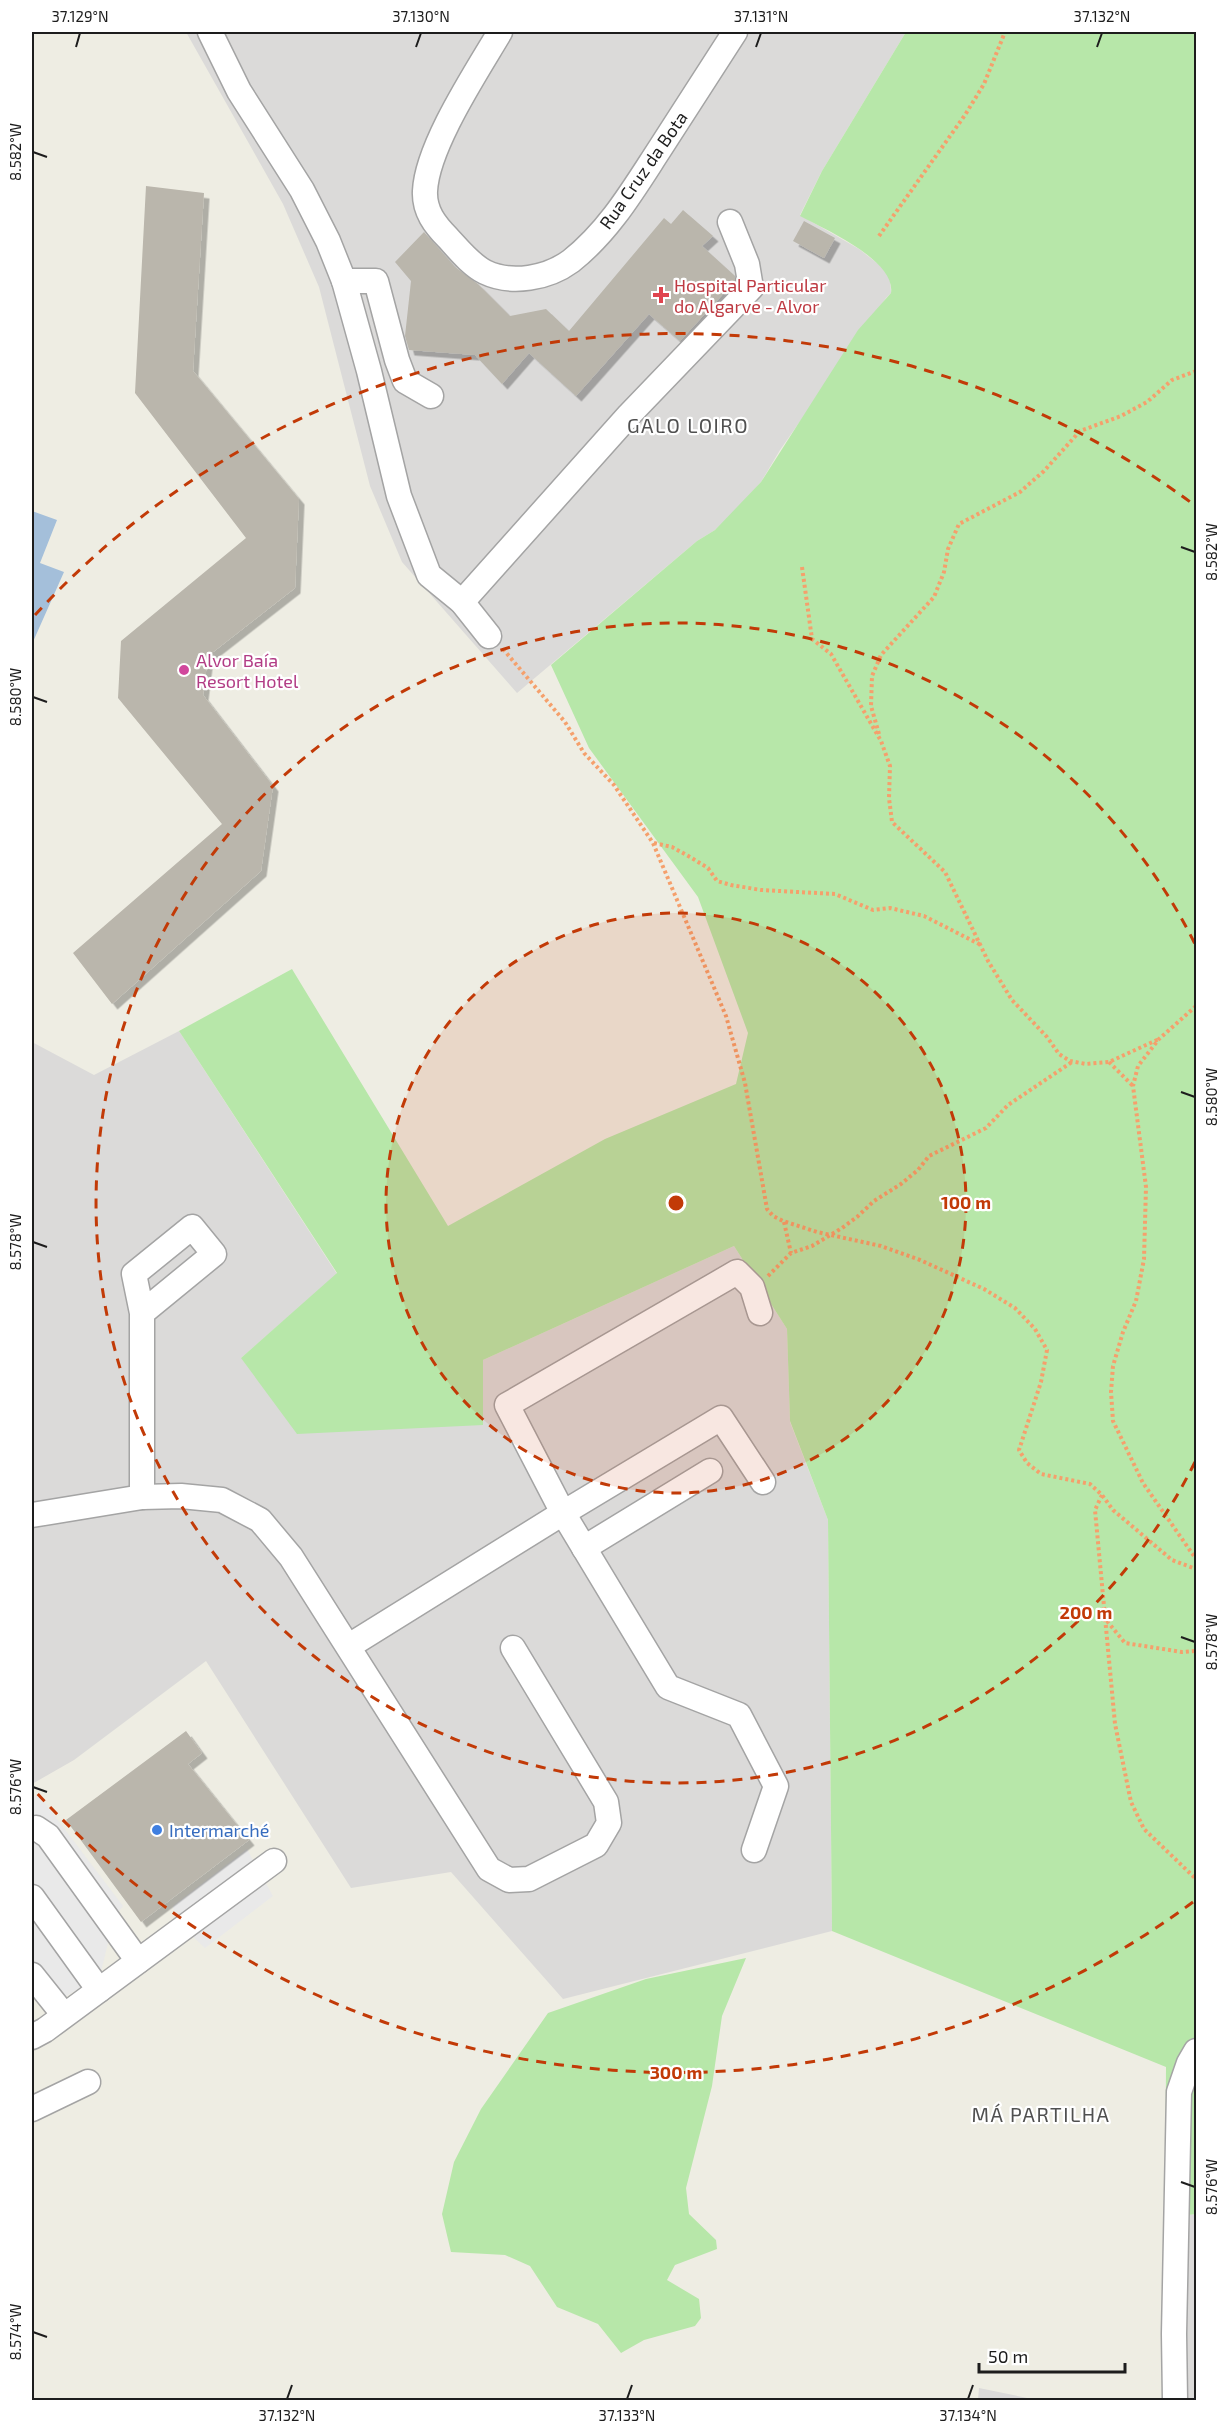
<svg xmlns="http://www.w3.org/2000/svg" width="1228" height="2432" viewBox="0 0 1228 2432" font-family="'Exo 2',sans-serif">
	<defs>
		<filter id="shadow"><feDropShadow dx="5.5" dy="5.5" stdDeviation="0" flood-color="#0004"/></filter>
	</defs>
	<rect width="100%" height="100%" fill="#eeede3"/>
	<g fill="#dbdad9">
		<polygon points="186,32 906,32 822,171 800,215 859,249 882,267 890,278 891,293 886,298 780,450 761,482 736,510 715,530 697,541 517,693 402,562 370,486 319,287 283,204"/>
		<polygon points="179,1031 337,1274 241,1358 483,1360 734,1246 787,1329 790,1422 828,1520 832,1931 563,1999 451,1872 351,1888 206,1661 74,1760 32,1784 32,1042 94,1075"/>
		<polygon points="1196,2214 1196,2400 1165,2400 1165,2218"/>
		<polygon points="979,2388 1037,2400 978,2400"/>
	</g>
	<g fill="#b7e7a9">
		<path d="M906,32H1196V2214L1165,2218L1166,2067L832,1931L828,1520L790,1421L787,1329L734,1246L483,1360V1425L297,1434L241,1358L337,1273L179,1031L292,969L448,1226L605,1139L736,1084L748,1033L698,897L589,748L551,665L697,541L715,530L761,482L858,330L891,293C896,260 824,229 800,216L822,171Z"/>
		<polygon points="746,1958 722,2016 712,2086 686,2188 689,2214 716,2240 717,2249 675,2265 667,2280 699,2299 701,2318 695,2326 644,2340 621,2353 598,2324 557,2307 530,2266 505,2255 451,2252 442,2214 454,2162 481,2109 548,2013 646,1979"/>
	</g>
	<g fill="#e9e9e9">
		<polygon points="38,1794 123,1906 114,1918 100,1976 60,2000 32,1966 32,1799"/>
		<polygon points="247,1849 273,1896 205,1948 175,1920 173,1906"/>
	</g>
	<polygon fill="#a4bfda" points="32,511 57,520 40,563 64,572 32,644"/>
	<g fill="#bab6ac" filter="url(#shadow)">
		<polygon points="146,186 204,193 193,371 299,499 295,588 208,656 203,695 273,786 261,871 112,1004 73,953 222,824 118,698 121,641 246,538 135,393"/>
		<polygon points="683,210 713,236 702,246 735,276 735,281 680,341 649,314 576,396 529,353 502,384 475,355 409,350 405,336 411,281 395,262 424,232 455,267 478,284 510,316 546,309 569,331 664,218 671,224"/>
		<polygon points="804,221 835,238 824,258 793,241"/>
		<polygon points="186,1731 202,1753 188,1764 249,1840 141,1922 66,1820"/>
	</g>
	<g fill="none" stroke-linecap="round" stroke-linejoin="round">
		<g stroke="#a4a4a4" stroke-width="27">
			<g id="minor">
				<polyline points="210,32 239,91 302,190 328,241 344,281 376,281 397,360 405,381 431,396"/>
				<path d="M500,32C477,71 427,146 425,191C424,211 435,225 448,238C459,250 471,265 485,272C512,285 548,278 571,261C609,231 633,190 659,150C684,111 710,71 735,32"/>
				<polyline points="344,281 369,371 399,496 429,575 462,602 489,636"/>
				<polyline points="462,602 629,415 751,288 747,264 730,222"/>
				<polyline points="142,1313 134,1274 192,1227 214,1254 142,1313 142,1497"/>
				<polyline points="760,1313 752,1287 737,1272 507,1405 563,1513 721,1418 763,1482"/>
				<polyline points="32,1515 142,1497 181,1496 222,1500 260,1520 291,1557 489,1869 509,1880 529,1879 596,1845 609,1823 606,1802 513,1648"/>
				<polyline points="584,1548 710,1471"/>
				<polyline points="349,1646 563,1513 668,1687 739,1715 776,1786 754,1850"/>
				<polyline points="32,1829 36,1828 48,1836 138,1961"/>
				<polyline points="32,1897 99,1990"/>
				<polyline points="32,1975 64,2015"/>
				<polyline points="32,2037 45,2030 274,1861"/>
				<polyline points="32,2109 88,2082"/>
				<polyline points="1175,2400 1174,2334 1179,2092 1189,2063 1196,2051"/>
			</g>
		</g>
		<g stroke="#f5a06c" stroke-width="4" stroke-dasharray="3 3" stroke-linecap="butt">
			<polyline points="879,236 965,115 984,84 1005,32"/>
			<polyline points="802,567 812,639 831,654 881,741 890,766 889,798 892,822 945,872 988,961 1012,1000 1047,1037 1059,1054 1070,1061 1086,1064 1109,1062 1159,1039"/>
			<polyline points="503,649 565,722 584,753 614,785 653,843 726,1016 745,1083 767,1209 773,1216 783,1221 817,1232 881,1246 920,1260 984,1289 1015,1308 1035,1329 1047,1350 1041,1382 1019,1450 1027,1463 1041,1474 1090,1484 1102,1495 1113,1510 1172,1560 1196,1569"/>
			<polyline points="879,734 871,706 872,676 881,655 934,597 944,572 948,549 959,524 1020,492 1044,471 1080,431 1121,416 1147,402 1172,380 1196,371"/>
			<polyline points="654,843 672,847 690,857 708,868 717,881 731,885 761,890 835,894 873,910 890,908 924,916 981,945"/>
			<polyline points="1196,1006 1159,1039 1138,1066 1133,1086 1146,1187 1144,1259 1136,1301 1123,1332 1113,1366 1111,1392 1113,1421 1143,1483 1196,1559"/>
			<polyline points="1109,1062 1133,1086"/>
			<polyline points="784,1222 791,1253"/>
			<polyline points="768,1276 791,1253 812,1246 842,1228 857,1217 874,1201 901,1184 918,1170 929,1156 986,1128 1008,1105 1072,1062"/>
			<polyline points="1102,1495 1095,1510 1115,1724 1131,1802 1144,1829 1196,1879"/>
			<polyline points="1107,1621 1125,1643 1182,1652 1196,1651"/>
		</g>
		<use href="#minor" stroke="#fff" stroke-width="24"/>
	</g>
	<path fill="none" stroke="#1d1d1d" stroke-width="2" d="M76,47L80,33M416,47L421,33M756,47L761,33M1097,47L1102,33M33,152L47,157M1181,547L1195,552M33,697L47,702M1181,1092L1195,1097M33,1242L47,1247M1181,1637L1195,1642M33,1787L47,1792M1181,2182L1195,2187M33,2332L47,2337M287,2399L292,2385M627,2399L632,2385M968,2399L973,2385"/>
	<circle cx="676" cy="1203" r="290" fill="#c23a07" fill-opacity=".12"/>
	<g fill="none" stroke="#c23a07" stroke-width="3" stroke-dasharray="10 8">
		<circle cx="676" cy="1203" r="290"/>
		<path d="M1195 1462A580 580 0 1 1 1195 944"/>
		<path d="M1193 1902A870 870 0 0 1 35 1791M35 615A870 870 0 0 1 1193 504"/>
	</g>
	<path fill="#e0444e" stroke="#fff" stroke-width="2" d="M658 286h6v6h6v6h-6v6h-6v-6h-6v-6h6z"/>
	<circle fill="#d1479c" stroke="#fff" stroke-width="2" cx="184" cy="670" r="6"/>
	<circle fill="#3f7fe0" stroke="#fff" stroke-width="2" cx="157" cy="1830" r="6"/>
	<g text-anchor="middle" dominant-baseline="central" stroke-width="4.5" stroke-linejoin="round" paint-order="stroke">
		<g font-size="18" fill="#1d1d1d" stroke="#fff">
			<text transform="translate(643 170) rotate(-55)">Rua Cruz da Bota</text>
		</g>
		<g font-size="18" fill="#be3a42" stroke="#fff" text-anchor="start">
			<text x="674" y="285">Hospital Particular<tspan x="674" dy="21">do Algarve - Alvor</tspan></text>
		</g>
		<g font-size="18" fill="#b23c85" stroke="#fff" text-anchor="start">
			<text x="196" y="660">Alvor Baía<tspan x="196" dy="21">Resort Hotel</tspan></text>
		</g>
		<g font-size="18" fill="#366cbe" stroke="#fff" text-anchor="start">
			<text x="169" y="1830">Intermarché</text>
		</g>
		<g font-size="20" letter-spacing="1.5" fill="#505050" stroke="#fff">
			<text x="688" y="425">GALO LOIRO</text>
			<text x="1041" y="2114">MÁ PARTILHA</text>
		</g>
	</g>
	<circle cx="676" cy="1203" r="9" fill="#c23a07" stroke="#fff" stroke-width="3"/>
	<g font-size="18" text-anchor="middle" font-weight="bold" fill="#c23a07" stroke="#fff" stroke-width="4.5" stroke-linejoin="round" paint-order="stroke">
		<text x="966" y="1209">100 m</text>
		<text x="1086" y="1619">200 m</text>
		<text x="676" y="2079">300 m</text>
	</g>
	<rect width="1228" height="2432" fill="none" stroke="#ffffff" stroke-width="66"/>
	<path d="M979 2363v9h146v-9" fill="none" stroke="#1d1d1d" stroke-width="3"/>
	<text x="988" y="2363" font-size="18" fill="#1d1d1d" stroke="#ffffff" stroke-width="4.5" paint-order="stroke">50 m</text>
	<rect x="33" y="33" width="1162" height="2366" fill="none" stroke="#1d1d1d" stroke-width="2"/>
	<g font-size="15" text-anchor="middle" fill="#1d1d1d">
		<text x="80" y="22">37.129°N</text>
		<text x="421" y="22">37.130°N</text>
		<text x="761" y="22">37.131°N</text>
		<text x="1102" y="22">37.132°N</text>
		<text transform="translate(16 152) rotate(-90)" y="5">8.582°W</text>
		<text transform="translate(1212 552) rotate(-90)" y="5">8.582°W</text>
		<text transform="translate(16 697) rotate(-90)" y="5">8.580°W</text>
		<text transform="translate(1212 1097) rotate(-90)" y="5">8.580°W</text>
		<text transform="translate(16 1242) rotate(-90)" y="5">8.578°W</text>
		<text transform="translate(1212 1642) rotate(-90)" y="5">8.578°W</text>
		<text transform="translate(16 1787) rotate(-90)" y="5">8.576°W</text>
		<text transform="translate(1212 2187) rotate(-90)" y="5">8.576°W</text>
		<text transform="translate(16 2332) rotate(-90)" y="5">8.574°W</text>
		<text x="287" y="2421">37.132°N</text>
		<text x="627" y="2421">37.133°N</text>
		<text x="968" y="2421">37.134°N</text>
	</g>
</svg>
